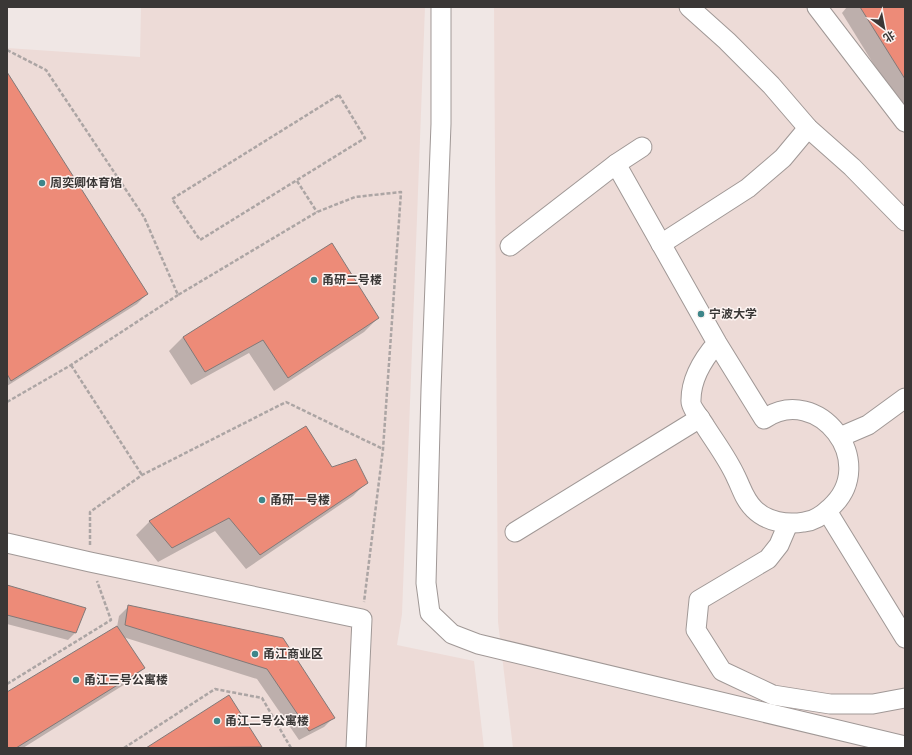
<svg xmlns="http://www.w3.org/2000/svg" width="912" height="755" viewBox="0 0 912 755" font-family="Rubik,'Noto Sans SC',sans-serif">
	<rect width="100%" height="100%" fill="#f0e7e5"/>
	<g fill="#eddbd7">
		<polygon points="141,7 425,7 402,614 397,645 474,661 484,748 7,748 7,48 140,57"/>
		<polygon points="494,7 905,7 905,748 513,748 498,622"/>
	</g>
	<g fill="#0003">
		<polygon points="847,7 905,7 905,115 842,13"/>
		<polygon points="7,74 147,294 137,304 7,386"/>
		<polygon points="331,244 378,318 364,332 274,391 249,353 191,385 169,351 183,337"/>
		<polygon points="332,469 367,482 353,496 246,569 215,531 158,562 136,535 150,521"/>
		<polygon points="7,586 84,609 75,633 68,640 7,624"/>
		<polygon points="128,607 283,639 333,718 324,727 299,740 257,679 123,637 144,668 130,681 23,748 7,748 7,694 117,627 119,616"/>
		<polygon points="229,697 261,747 259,748 148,748"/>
	</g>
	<g fill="#ed8b78" stroke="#827978">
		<polygon points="860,7 905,7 905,79"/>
		<polygon points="7,72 148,294 11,381 7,374"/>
		<polygon points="332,243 379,318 288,378 263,340 205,372 183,337"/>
		<polygon points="306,426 332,467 356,459 368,483 260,555 229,518 172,548 149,521"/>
		<polygon points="7,585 86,608 76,633 7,615"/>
		<polygon points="128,605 283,638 335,718 309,731 267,669 125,625"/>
		<polygon points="117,626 145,668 16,748 7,748 7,692"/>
		<polygon points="229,695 262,747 146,748"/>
	</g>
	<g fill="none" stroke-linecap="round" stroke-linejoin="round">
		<g stroke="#a09896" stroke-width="21">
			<g id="minor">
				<polyline points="441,7 441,124 431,390 426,583 430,613 452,634 478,644 905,746"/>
				<polyline points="689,7 727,41 771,85 808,128 852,167 905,221"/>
				<polyline points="817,7 905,122"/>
				<polyline points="616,164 642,147"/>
				<polyline points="661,244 748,188 783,158 808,128"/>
				<path d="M510,246L616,164L717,343L764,419C818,382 881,463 830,508C823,515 814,521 804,522C787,525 767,522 754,509C744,499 742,489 736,477C728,459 715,442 705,426C701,419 690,407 691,400C691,379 704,358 717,343"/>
				<polyline points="840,437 868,425 905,398"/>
				<polyline points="827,511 905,638"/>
				<polyline points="788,524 779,545 768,559 699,600 696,630 722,671 773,695 830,704 873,704 905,698"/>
				<polyline points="515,532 700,418"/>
				<polyline points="7,543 90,562 362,619 356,748"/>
			</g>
		</g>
		<g stroke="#aca5a4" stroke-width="2.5" stroke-dasharray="4 2" stroke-linecap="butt">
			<polyline points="7,50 46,70 144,217 178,295 317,212 355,197 401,192 383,449 364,602"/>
			<polygon points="339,95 365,138 200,240 172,199"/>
			<polyline points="297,181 317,212"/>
			<polyline points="71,365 142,475"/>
			<polyline points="7,402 71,365 178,295"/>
			<polyline points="90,545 90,512 142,475 286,402 383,449"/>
			<polyline points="7,684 111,620 97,581"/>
			<polyline points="124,748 215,689 262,698 291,748"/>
		</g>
		<use href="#minor" stroke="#fff" stroke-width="19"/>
	</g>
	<g fill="#3e868a" stroke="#fdf4f2" stroke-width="1.5">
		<circle cx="42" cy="183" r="4"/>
		<circle cx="314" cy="280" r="4"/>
		<circle cx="701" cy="314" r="4"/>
		<circle cx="262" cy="500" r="4"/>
		<circle cx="255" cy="654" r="4"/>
		<circle cx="76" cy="680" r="4"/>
		<circle cx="217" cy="721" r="4"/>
	</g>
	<g text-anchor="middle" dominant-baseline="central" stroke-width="3" stroke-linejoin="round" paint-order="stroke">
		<g font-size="12" font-weight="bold" fill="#3a3736" stroke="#fdf4f2" text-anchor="start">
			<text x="50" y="183">周奕卿体育馆</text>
			<text x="322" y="280">甬研二号楼</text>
			<text x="709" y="314">宁波大学</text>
			<text x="270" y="500">甬研一号楼</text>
			<text x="263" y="654">甬江商业区</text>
			<text x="84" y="680">甬江三号公寓楼</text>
			<text x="225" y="721">甬江二号公寓楼</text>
		</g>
	</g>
	<rect width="912" height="755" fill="none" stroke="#3a3736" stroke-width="16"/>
	<g transform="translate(884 28) rotate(148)" stroke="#fdf4f2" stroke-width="3" paint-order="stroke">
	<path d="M0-3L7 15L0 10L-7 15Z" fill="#3a3736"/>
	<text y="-6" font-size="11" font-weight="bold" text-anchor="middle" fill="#3a3736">北</text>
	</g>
</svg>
